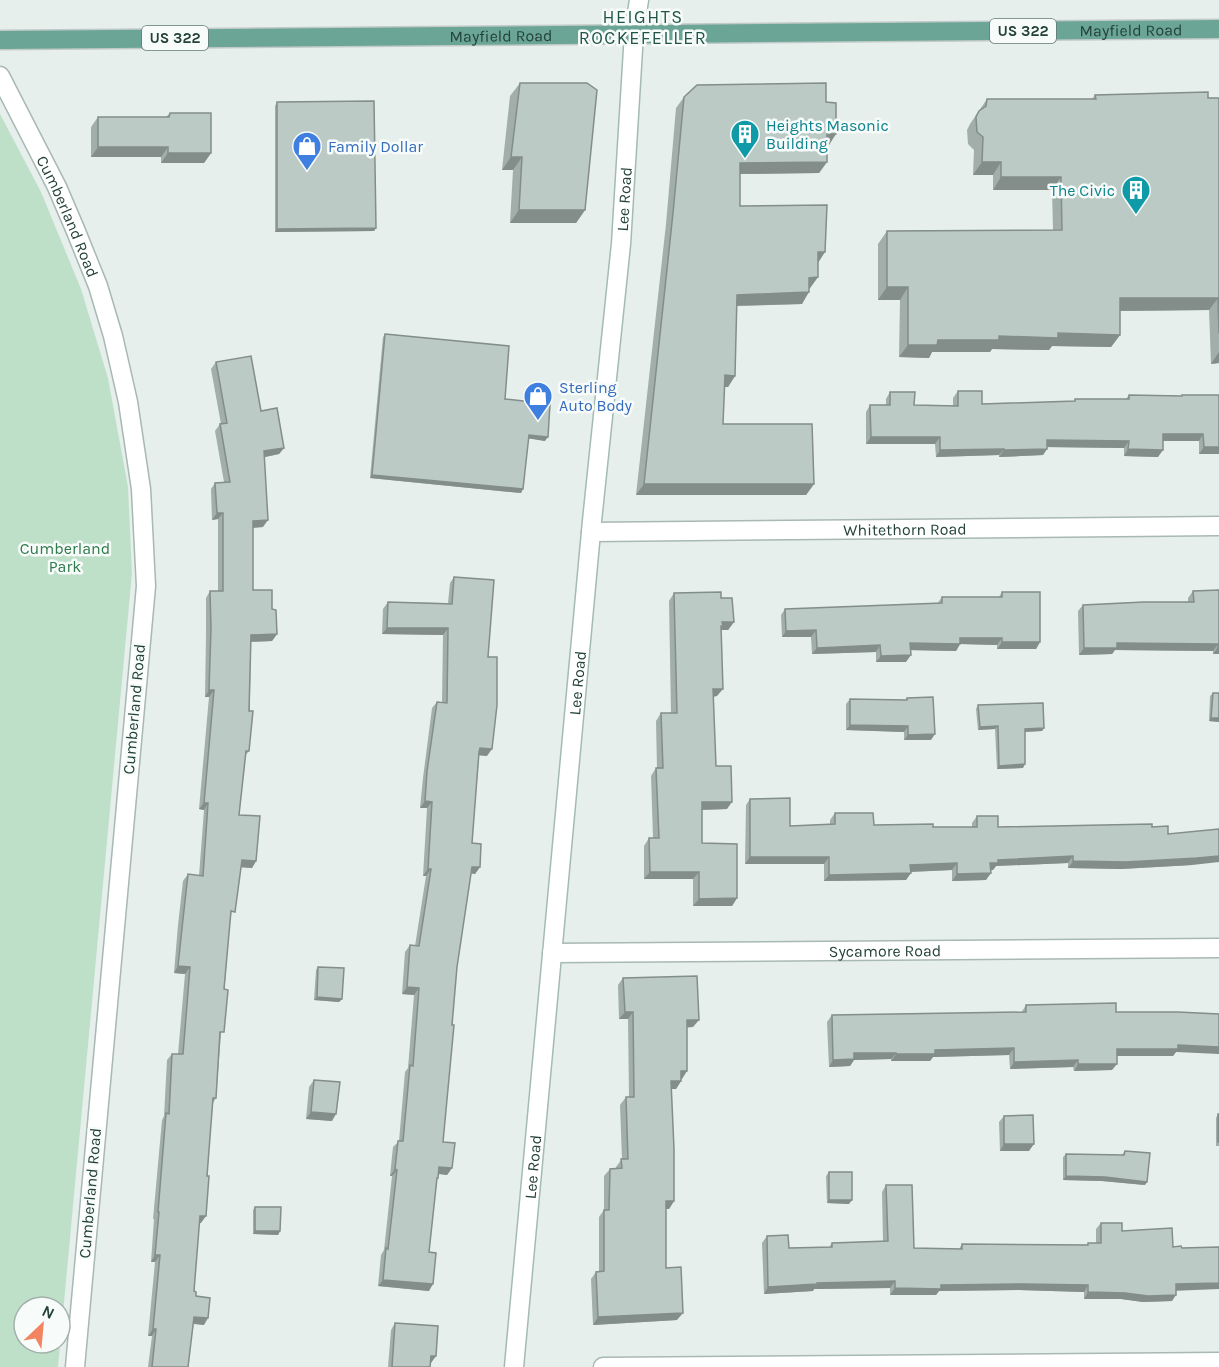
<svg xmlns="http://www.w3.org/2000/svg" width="1219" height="1367" viewBox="0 0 1219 1367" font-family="Karla,sans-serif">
	<rect width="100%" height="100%" fill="#e6efeb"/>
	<path fill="#bfe0c8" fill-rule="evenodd" d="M0,114L41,192L81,289L108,378L128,487L132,573L58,1367H0ZM24,1307H60V1343H24Z"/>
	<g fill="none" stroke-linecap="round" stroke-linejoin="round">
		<g stroke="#a8b8b2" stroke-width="21">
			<g id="street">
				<path id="s1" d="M0,76L57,187L75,229L98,286L113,336L128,402L141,489L146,586L75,1367"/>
				<path id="s2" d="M591,532L1219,526"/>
				<path id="s3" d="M552,953L1219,948"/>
				<polyline points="603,1367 1219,1362"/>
			</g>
		</g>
		<g stroke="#a4bbb3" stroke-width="21">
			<g id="secondary">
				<path id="s4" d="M514,1367L592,521L621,244L634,33L639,0"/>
			</g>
		</g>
		<g stroke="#c2cac8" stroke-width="21">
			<g id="primary">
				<path id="s5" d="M0,40L1219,29"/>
			</g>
		</g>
		<use href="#street" stroke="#fff" stroke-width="18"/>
		<use href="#secondary" stroke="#fff" stroke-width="18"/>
		<use href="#primary" stroke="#6aa596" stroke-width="18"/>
	</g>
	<g fill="#a1aea9">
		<polygon points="520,83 585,210 576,223 510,223 513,170 502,170 510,96"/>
		<polygon points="1095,95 1219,98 1219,363 1211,364 1209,310 1120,311 1120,335 1111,347 1052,346 1049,350 992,349 990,352 932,352 929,358 899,357 900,300 878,300 878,244 887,231 1053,230 1052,190 993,190 993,175 973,175 974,150 968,144 967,130 970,124 987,99 1092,99"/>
		<polygon points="684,97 826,102 829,145 827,145 827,162 819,173 740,174 740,206 818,262 818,277 810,288 809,289 802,304 736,306 735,376 728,387 724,387 723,424 814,484 806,495 636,495 666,224 676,108"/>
		<polygon points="277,102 376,228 374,231 275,232 275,106"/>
		<polygon points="170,113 211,153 204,163 161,163 161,157 91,157 91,127 98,117 166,117"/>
		<polygon points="385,334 505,399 545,441 528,438 521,493 370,478 383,337"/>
		<polygon points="216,362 261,411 284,448 279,454 265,457 263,527 253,528 253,590 272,609 277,634 272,641 251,642 249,751 245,756 239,815 256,861 252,868 241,867 230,919 216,1098 213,1103 201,1223 199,1223 194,1291 204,1325 193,1324 188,1367 148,1367 152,1336 148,1336 155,1262 151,1262 154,1219 153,1219 162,1120 164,1116 167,1060 172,1054 178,1054 185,974 174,973 178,925 183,881 188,874 199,876 204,810 199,809 209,697 205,697 206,635 206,598 210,591 218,591 218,519 212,520 211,489 215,483 224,482 215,431 220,424 221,424 211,369"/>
		<polygon points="958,391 982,404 1074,401 1075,399 1126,399 1129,395 1181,396 1182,395 1219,395 1219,454 1199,454 1199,441 1163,441 1158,457 1124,456 1124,448 1047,447 1047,449 1043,455 999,457 999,455 936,457 935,444 866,444 866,412 870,405 886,405 886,399 890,392 914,405 953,406 953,398"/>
		<polygon points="454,577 488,657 487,756 479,755 472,843 480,867 475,874 471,873 457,967 452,1025 443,1142 452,1168 447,1175 438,1174 438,1178 437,1180 429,1252 429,1291 378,1286 381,1255 384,1250 392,1176 390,1176 393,1147 399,1141 405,1072 408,1068 414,995 402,994 405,952 410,945 415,946 426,876 423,876 427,808 420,808 423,778 432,708 437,702 442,702 443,635 382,634 383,609 388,602 448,603 450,583"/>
		<polygon points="1219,590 1219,654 1213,654 1213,651 1115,650 1112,654 1079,655 1078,611 1083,605 1188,602 1188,598 1193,591"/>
		<polygon points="1002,592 1040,642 1036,649 997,649 997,645 960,644 956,651 910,650 906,662 876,662 876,652 812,654 811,637 782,637 781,615 785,609 937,604 942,597 999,597"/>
		<polygon points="674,593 721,598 734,622 728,630 721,630 717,696 713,697 716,766 727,809 702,810 702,843 737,898 732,906 693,906 693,879 644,879 644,846 649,838 653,838 651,776 656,768 657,768 656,721 661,713 671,713 669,601"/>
		<polygon points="1213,693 1219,693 1219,722 1209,721 1210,696"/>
		<polygon points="907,698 931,740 904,740 904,732 846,730 846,704 850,699 905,700"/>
		<polygon points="978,705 1044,728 1042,731 1025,732 1023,768 997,769 995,729 978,730 976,709"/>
		<polygon points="750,799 790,826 830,824 830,820 835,813 874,825 933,827 972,827 972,823 977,816 998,827 1152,827 1168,834 1192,865 1121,869 1068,868 1068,863 996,866 993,870 990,870 986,880 952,881 952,870 911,872 906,880 824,881 824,864 745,864 746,805"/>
		<polygon points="318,967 342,999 339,1002 314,1000 316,970"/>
		<polygon points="623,978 693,1027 687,1027 682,1079 681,1079 681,1081 676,1089 671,1089 674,1201 669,1209 666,1209 666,1268 677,1320 593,1325 591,1279 596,1272 599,1272 599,1217 604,1210 604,1176 610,1169 616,1168 616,1167 622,1159 620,1105 626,1097 629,1097 628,1019 619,1019 618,985"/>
		<polygon points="1026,1005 1116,1012 1176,1052 1173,1056 1117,1056 1112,1070 1074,1071 1073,1067 1010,1069 1009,1055 933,1057 930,1061 891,1061 891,1059 854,1060 850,1066 829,1067 827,1022 832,1015 1021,1013"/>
		<polygon points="314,1080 332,1121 306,1119 309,1087"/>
		<polygon points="1218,1114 1219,1146 1216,1146 1216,1118"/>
		<polygon points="1004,1116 1029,1151 1000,1151 999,1122"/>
		<polygon points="1125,1151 1145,1185 1102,1181 1063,1180 1063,1157 1066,1154 1122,1155"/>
		<polygon points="829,1172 849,1204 827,1203 826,1176"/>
		<polygon points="886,1185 914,1248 959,1249 962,1244 1087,1245 1088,1243 1096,1243 1096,1229 1101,1223 1122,1231 1176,1291 1172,1301 1143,1302 1121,1299 1084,1299 1084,1292 1019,1290 939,1291 936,1295 890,1295 890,1288 814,1289 813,1291 764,1294 762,1243 767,1236 789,1248 829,1247 832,1243 883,1241 882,1192"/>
		<polygon points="255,1207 280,1231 278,1235 253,1234 253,1210"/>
		<polygon points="395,1323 431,1363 430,1367 388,1367 391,1330"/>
	</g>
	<g fill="#838d89">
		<polygon points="827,134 836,134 829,145 819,146"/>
		<polygon points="98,147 168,147 161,157 91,157"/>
		<polygon points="168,153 211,153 204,163 161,163"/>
		<polygon points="511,157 522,157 513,170 502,170"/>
		<polygon points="827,162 819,173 732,174 740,163"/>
		<polygon points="982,162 1001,162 993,175 973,175"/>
		<polygon points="1001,177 1061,177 1052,190 993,190"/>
		<polygon points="519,210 585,210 576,223 510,223"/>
		<polygon points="376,228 374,231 275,232 277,229"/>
		<polygon points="818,252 825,252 818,263"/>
		<polygon points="818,277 810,288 801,289 809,278"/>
		<polygon points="887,287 908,287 900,300 878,300"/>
		<polygon points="809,292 802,304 729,306 737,295"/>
		<polygon points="1120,298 1218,298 1209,310 1111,311"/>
		<polygon points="1058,333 1120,335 1111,347 1052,346 1049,350 992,349 990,352 932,352 929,358 899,357 908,345 938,340"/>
		<polygon points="1219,352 1219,363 1211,364"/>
		<polygon points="725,375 735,376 728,387 717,387"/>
		<polygon points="1163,434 1203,434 1199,441 1158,441"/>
		<polygon points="529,435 548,437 545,441 526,438"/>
		<polygon points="871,437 940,437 935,444 866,444"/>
		<polygon points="1047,440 1129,441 1124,448 1042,447"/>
		<polygon points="1204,447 1219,447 1219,454 1199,454"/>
		<polygon points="284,448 279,454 260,458 264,451"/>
		<polygon points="1004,449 999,455 936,457 940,450"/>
		<polygon points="1047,449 1043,455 999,457 1004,450"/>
		<polygon points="1128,449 1163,450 1158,457 1124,456"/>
		<polygon points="372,475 523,489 521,493 370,478"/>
		<polygon points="644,484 814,484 806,495 636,495"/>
		<polygon points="217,513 223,513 218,519 212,520"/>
		<polygon points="268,520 263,527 248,528 253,521"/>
		<polygon points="722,622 734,622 728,630 720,630"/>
		<polygon points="387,628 448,628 443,635 382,634"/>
		<polygon points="816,630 811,637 782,637 786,631"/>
		<polygon points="277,634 272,641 246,642 251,635"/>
		<polygon points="960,638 1002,638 997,645 960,644 956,651 906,650 910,643"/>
		<polygon points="1002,642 1040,642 1036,649 997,649"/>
		<polygon points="1117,643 1218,644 1213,651 1115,650 1112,654 1079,655 1084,648"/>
		<polygon points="880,645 876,652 812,654 817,648"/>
		<polygon points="1218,647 1219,647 1219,654 1213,654"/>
		<polygon points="911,655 906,662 876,662 881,656"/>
		<polygon points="713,689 723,689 717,696 708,697"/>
		<polygon points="209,690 214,690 209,697 205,697"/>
		<polygon points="1211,718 1219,718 1219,722 1209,721"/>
		<polygon points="850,725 908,726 904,732 846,730"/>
		<polygon points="998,726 995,729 978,730 980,727"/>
		<polygon points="1044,728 1042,731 1022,732 1025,729"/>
		<polygon points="935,734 931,740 904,740 908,735"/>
		<polygon points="480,748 492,749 487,756 475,755"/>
		<polygon points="1025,764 1023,768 997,769 999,766"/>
		<polygon points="425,801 432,802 427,808 420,808"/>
		<polygon points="702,802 732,802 727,809 696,810"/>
		<polygon points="204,803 208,803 204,810 199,809"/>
		<polygon points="1073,856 1068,863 996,866 993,870 986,870 990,863 998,860"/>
		<polygon points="1219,856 1219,862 1192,865 1121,869 1068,868 1073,861"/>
		<polygon points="750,857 829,857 824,864 745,864"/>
		<polygon points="242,860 256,861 252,868 237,867"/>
		<polygon points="957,863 952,870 906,872 910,865"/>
		<polygon points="472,867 480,867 475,874 468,873"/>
		<polygon points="428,869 431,869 426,876 423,876"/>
		<polygon points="650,872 699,872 693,879 644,879"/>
		<polygon points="911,873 906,880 824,881 829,875"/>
		<polygon points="991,873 986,880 952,881 957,874"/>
		<polygon points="737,898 732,906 693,906 699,899"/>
		<polygon points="178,966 190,967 185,974 174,973"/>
		<polygon points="407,987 419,988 414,995 402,994"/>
		<polygon points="317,997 342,999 339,1002 314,1000"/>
		<polygon points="625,1012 633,1012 628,1019 619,1019"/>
		<polygon points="687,1020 699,1020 693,1027 681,1028"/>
		<polygon points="1178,1045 1219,1047 1219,1054 1176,1052 1173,1056 1112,1056 1117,1049"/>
		<polygon points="1014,1048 1009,1055 933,1057 930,1061 891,1061 896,1054 935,1050"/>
		<polygon points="854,1053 896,1053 891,1059 854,1060 850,1066 829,1067 833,1060"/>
		<polygon points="1078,1060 1073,1067 1010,1069 1014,1062"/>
		<polygon points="1078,1064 1117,1064 1112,1070 1074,1071"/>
		<polygon points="681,1071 687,1071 682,1079 676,1079"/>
		<polygon points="671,1081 681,1081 676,1089 666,1089"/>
		<polygon points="311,1112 336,1114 332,1121 306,1119"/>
		<polygon points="1004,1144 1034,1144 1029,1151 1000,1151"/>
		<polygon points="439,1167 452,1168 447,1175 434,1173"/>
		<polygon points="395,1169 397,1170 392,1176 390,1176"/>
		<polygon points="1066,1176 1105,1177 1147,1182 1145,1185 1102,1181 1063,1180"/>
		<polygon points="829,1200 852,1200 849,1204 827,1203"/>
		<polygon points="666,1201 674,1201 669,1209 661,1209"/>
		<polygon points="200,1216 206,1216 201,1223 195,1223"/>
		<polygon points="255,1231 280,1231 278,1235 253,1234"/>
		<polygon points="155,1255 160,1255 155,1262 151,1262"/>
		<polygon points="383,1280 433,1284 429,1291 378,1286"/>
		<polygon points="895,1281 890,1288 814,1289 813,1291 764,1294 768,1287 817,1283"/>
		<polygon points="1219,1283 1219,1289 1171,1291 1176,1284"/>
		<polygon points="1023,1284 1088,1285 1084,1292 1019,1290 939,1291 936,1295 890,1295 895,1288 941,1285"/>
		<polygon points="1088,1292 1125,1293 1176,1295 1172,1301 1143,1302 1121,1299 1084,1299"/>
		<polygon points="683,1313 677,1320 593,1325 598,1317"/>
		<polygon points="194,1317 208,1318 204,1325 189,1323"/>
		<polygon points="153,1329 156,1329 152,1336 148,1336"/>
		<polygon points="431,1356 436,1356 431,1363 426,1362"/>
	</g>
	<g fill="#bbcac4" stroke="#838d89" stroke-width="1.5">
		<polygon points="520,83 587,83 597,90 585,210 519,210 522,157 511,157"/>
		<polygon points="826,83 826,102 836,103 836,134 827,134 827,162 740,163 740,206 827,205 825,252 818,252 818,277 809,278 809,292 737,295 735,376 725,375 723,424 812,424 814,484 644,484 673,213 684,97 697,85"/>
		<polygon points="1208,92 1208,98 1219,98 1219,333 1218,298 1120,298 1120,335 1058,333 1058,338 999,336 999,340 938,340 937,345 908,345 908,287 887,287 887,231 1062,230 1061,177 1001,177 1001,162 982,162 983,137 977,132 976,117 979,111 986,106 987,99 1096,99 1095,95"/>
		<polygon points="374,101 376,228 277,229 277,102"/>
		<polygon points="170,113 211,113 211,153 168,153 168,147 98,147 98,117 169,117"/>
		<polygon points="385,334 509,346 505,399 550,404 548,437 529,435 523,489 372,475"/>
		<polygon points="251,356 261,411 277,408 284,448 264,451 268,520 253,521 253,590 272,590 272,609 276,610 277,634 251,635 249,711 253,711 249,751 246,751 239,815 260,816 256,861 242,860 235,912 231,911 224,989 228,990 224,1032 220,1032 216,1098 213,1098 207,1176 209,1176 206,1216 200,1216 194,1291 196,1292 196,1296 210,1298 208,1318 194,1317 188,1367 152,1367 156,1329 153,1329 160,1255 155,1255 159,1212 158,1212 166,1113 169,1114 172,1054 183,1054 190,967 178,966 183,919 188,874 203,876 208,803 204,803 214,690 209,690 211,628 210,591 223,591 223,513 217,513 215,483 230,482 220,424 227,423 216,362"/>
		<polygon points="958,391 982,391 982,404 1075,401 1075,399 1129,399 1129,395 1182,396 1182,395 1219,395 1219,447 1204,447 1203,434 1163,434 1163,450 1128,449 1129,441 1047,440 1047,449 1004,450 1004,449 940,450 940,437 871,437 870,405 890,405 890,392 915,392 914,405 958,406"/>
		<polygon points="454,577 494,580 488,657 497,657 497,705 492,749 480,748 479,752 472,843 481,844 480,867 472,867 457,967 452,1025 454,1025 443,1142 455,1143 452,1168 439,1167 438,1178 437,1178 429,1252 436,1253 433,1284 383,1280 386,1248 388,1249 397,1170 395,1169 398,1141 403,1141 410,1065 413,1066 419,988 407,987 410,945 419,946 431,869 428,869 432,802 425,801 427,771 437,702 447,703 448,628 387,628 388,602 452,604"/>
		<polygon points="1219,590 1219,647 1218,647 1218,644 1117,643 1117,648 1084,648 1083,605 1144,602 1194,602 1193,591"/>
		<polygon points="721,592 721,598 732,598 734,622 722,622 723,626 721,626 723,689 713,689 716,766 731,766 732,802 702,802 702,843 737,844 737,898 699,899 699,872 650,872 649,838 659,838 656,768 663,768 661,713 677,713 674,593"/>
		<polygon points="1002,592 1040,592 1040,642 1002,642 1002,638 960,638 960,644 910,643 911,655 881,656 880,645 817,648 816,630 786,631 785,609 942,603 942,597 1002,597"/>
		<polygon points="1213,693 1219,693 1219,718 1211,718"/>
		<polygon points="933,697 935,734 908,735 908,726 850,725 850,699 907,700 907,698"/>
		<polygon points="1043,703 1044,728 1025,729 1025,764 999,766 998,726 980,727 978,705"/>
		<polygon points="790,798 790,826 835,824 835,813 873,813 874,825 933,824 933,827 977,827 977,816 998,816 998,827 1152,824 1152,827 1168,826 1168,834 1219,829 1219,856 1197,858 1126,862 1073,861 1073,856 998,860 998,863 990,863 991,873 957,874 957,863 910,865 911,873 829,875 829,857 750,857 750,799"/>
		<polygon points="318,967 344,968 342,999 317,997"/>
		<polygon points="697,976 699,1020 687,1020 687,1071 681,1071 681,1081 671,1081 674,1149 674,1201 666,1201 666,1268 681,1267 683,1313 598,1317 596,1272 604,1271 604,1210 609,1210 610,1169 622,1168 621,1159 628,1159 626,1097 634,1097 633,1012 625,1012 623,978"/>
		<polygon points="1116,1003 1116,1012 1178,1012 1219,1014 1219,1047 1178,1045 1178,1049 1117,1049 1117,1064 1078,1064 1078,1060 1014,1062 1014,1048 935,1050 935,1054 896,1054 896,1053 854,1053 854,1059 833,1060 832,1015 1026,1012 1026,1005"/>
		<polygon points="314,1080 340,1082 336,1114 311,1112"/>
		<rect x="1218" y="1114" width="1" height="28"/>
		<polygon points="1033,1115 1034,1144 1004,1144 1004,1116"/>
		<polygon points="1125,1151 1150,1153 1147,1182 1105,1177 1066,1176 1066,1154 1124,1155"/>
		<rect x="829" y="1172" width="23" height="28"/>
		<polygon points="886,1185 912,1185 914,1248 962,1249 962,1244 1088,1245 1088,1243 1101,1243 1101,1223 1122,1223 1122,1231 1172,1228 1173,1247 1181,1246 1182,1248 1219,1247 1219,1283 1176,1284 1176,1295 1148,1296 1125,1293 1088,1292 1088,1285 1023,1284 941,1285 941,1289 895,1288 895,1281 817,1283 817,1284 768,1287 767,1236 788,1235 789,1248 832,1247 832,1243 888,1241"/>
		<polygon points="255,1207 281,1207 280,1231 255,1231"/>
		<polygon points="395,1323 438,1326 436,1356 431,1356 430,1367 392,1367"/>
	</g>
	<defs>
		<g id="building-pin" transform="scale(1.5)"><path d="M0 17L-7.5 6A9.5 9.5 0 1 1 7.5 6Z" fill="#0f9aa8" stroke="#f7fbf9"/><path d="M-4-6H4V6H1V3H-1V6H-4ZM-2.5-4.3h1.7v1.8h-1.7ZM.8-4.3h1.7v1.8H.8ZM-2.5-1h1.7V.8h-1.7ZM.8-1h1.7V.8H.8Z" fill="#fff"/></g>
		<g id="shop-pin" transform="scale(1.5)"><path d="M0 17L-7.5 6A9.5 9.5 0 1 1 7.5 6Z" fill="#3f7fe0" stroke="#f7fbf9"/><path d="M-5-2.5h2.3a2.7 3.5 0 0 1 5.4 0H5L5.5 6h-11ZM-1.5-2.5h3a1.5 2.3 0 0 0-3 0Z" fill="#fff"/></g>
	</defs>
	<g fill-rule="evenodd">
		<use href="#building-pin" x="745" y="134"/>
		<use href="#shop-pin" x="307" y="146"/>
		<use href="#building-pin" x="1136" y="190"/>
		<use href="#shop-pin" x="538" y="396"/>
	</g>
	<g text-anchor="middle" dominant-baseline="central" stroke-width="5" stroke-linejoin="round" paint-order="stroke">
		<g fill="#f7fbf9" stroke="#637a73" stroke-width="1.5">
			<rect x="990" y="19" width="66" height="24" rx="4.5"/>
			<rect x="142" y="26" width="66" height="24" rx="4.5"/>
		</g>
		<g font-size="15" font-weight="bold" fill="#24423a">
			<text x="1023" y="31">US 322</text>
			<text x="175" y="38">US 322</text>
		</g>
		<g font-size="16" fill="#24423a" stroke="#f7fbf9">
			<text stroke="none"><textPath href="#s5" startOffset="1131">Mayfield Road</textPath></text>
			<text stroke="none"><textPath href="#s5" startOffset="501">Mayfield Road</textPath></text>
			<text stroke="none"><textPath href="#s4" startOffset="1173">Lee Road</textPath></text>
			<text stroke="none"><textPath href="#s1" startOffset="156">Cumberland Road</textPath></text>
			<text stroke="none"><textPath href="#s2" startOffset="314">Whitethorn Road</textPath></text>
			<text stroke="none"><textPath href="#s4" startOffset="687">Lee Road</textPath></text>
			<text transform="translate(134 709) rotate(-85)">Cumberland Road</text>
			<text stroke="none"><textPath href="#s3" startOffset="333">Sycamore Road</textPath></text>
			<text stroke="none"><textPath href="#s4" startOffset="201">Lee Road</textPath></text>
			<text transform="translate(90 1193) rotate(-85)">Cumberland Road</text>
		</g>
		<g font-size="16" fill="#0d838f" stroke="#f7fbf9" text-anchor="start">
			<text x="766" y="125">Heights Masonic<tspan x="766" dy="18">Building</tspan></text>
			<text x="1115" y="190" text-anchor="end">The Civic</text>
		</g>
		<g font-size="16" fill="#366cbe" stroke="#f7fbf9" text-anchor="start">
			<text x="328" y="146">Family Dollar</text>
			<text x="559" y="387">Sterling<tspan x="559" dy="18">Auto Body</tspan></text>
		</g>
		<g font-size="16" fill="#2d7a4b" stroke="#f7fbf9">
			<text x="65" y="548">Cumberland<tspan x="65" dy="18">Park</tspan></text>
		</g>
		<g font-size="18" letter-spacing="1.5" fill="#1f5548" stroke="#f7fbf9">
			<text x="643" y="17">HEIGHTS<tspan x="643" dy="21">ROCKEFELLER</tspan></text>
		</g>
	</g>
	<g transform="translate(42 1325) rotate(26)"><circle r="28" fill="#f7fbf9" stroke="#a3b1ad" stroke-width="1.5"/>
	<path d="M0-4.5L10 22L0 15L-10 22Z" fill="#f4845f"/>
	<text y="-9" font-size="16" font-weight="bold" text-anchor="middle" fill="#24423a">N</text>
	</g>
</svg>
